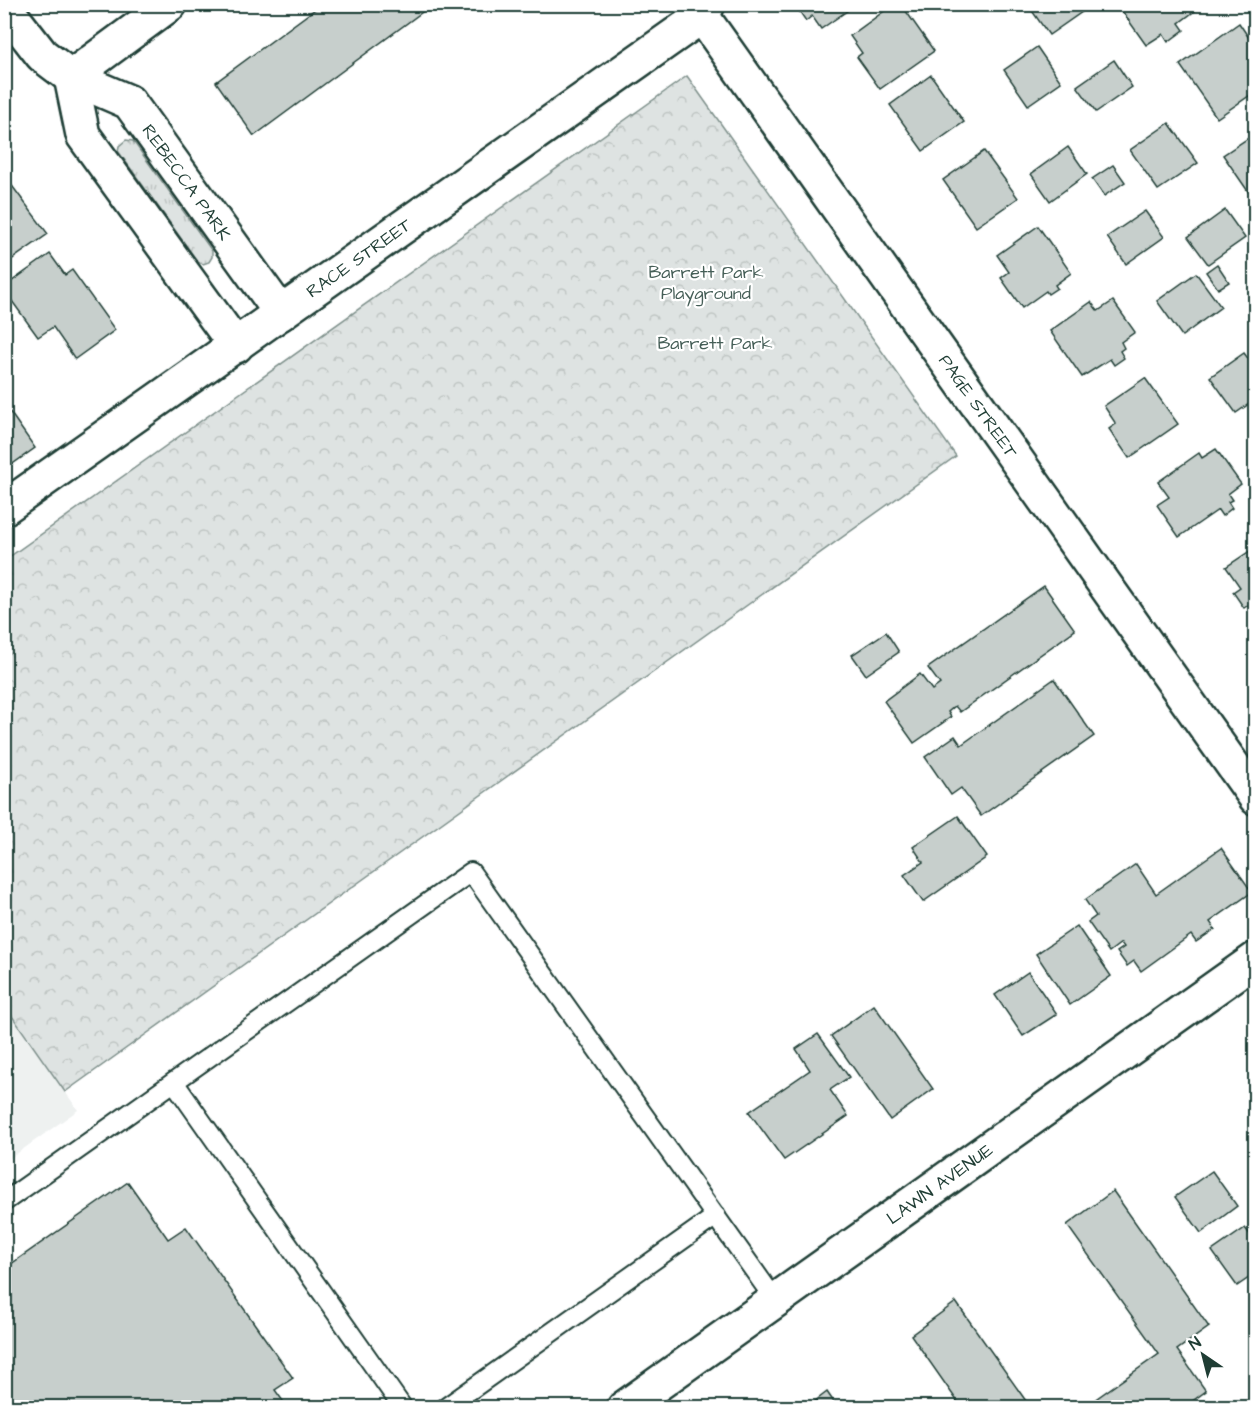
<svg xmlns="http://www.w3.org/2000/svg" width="1260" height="1412" viewBox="0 0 1260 1412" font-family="'Architects Daughter',sans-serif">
	<defs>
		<pattern id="grass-tufts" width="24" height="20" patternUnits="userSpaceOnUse" patternTransform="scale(1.5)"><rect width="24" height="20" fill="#dee3e2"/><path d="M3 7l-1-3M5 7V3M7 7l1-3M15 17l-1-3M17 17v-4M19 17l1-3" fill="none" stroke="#bec4c2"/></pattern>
		<pattern id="forest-crowns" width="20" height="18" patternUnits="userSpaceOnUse" patternTransform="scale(1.5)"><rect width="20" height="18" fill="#dee3e2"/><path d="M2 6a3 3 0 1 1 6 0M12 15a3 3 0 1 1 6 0" fill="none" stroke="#bec4c2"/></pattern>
	</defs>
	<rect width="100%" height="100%" fill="#fff"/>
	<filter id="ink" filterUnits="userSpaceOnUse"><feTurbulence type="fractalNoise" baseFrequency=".0167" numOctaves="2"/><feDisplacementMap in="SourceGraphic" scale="12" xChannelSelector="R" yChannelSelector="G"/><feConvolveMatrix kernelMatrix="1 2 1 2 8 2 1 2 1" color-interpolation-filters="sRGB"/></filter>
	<g filter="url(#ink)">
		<polygon fill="#eef1f0" points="5,1006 78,1110 5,1162 4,1162"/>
		<polygon fill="url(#grass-tufts)" stroke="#7e908b" stroke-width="1.5" points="126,140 133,141 212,251 212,257 209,262 203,264 198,262 118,151 119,146"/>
		<polygon fill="url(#forest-crowns)" stroke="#7e908b" stroke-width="1.5" points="687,76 956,456 65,1092 5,1006 5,560"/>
		<g fill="#c7cfcc" stroke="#1f3d34" stroke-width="1.5">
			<polygon points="322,4 433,4 254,136 216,82"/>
			<polygon points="857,4 821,29 812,16 806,21 795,5"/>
			<polygon points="894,4 901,4 934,51 880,89 857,57 862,53 850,36"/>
			<polygon points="1035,4 1087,4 1089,7 1049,35 1030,8"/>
			<polygon points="1117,4 1204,4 1179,23 1184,30 1168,42 1163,34 1146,45"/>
			<polygon points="1239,23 1251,41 1256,38 1256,91 1217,118 1180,65"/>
			<polygon points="1037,47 1061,82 1028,105 1004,70"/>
			<polygon points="1114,60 1132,87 1096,112 1077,86"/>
			<polygon points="931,75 964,122 923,151 890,105"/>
			<polygon points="1169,123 1198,163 1158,190 1130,150"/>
			<polygon points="1256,133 1256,199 1254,200 1223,155"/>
			<polygon points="1068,147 1087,174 1050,201 1031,174"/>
			<polygon points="984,151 1018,198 976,227 943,180"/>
			<polygon points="1113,165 1125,182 1104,196 1092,179"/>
			<polygon points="4,175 48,234 4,265"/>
			<polygon points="1225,210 1245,238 1208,264 1188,237"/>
			<polygon points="1145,211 1164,237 1126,264 1107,237"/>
			<polygon points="1038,226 1071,273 1055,285 1057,288 1048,294 1046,291 1022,308 1001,278 1009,272 997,255"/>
			<polygon points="50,254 65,275 72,270 115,330 75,359 53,327 38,337 4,290 4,287"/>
			<polygon points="1217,264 1229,282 1218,289 1206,272"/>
			<polygon points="1196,273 1221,307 1182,336 1157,301"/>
			<polygon points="1113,301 1135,332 1121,342 1124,348 1120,351 1124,358 1114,365 1110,359 1082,377 1050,331 1091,302 1098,311"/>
			<polygon points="1244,353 1256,369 1256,399 1236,413 1210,377"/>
			<polygon points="1145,378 1178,424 1129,458 1109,429 1116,424 1104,406"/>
			<polygon points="7,408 35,448 4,470 4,410"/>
			<polygon points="1216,449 1241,484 1228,494 1232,500 1228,502 1232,508 1222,516 1218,510 1179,537 1157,505 1169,497 1158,482 1199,453 1202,458"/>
			<polygon points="1256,547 1256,609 1251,603 1244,608 1233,592 1240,587 1226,567"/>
			<polygon points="1044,586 1075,630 960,712 955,706 948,712 951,717 914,743 884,701 920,674 932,690 940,684 928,668"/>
			<polygon points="886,632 899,652 866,675 852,655"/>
			<polygon points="1054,679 1094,736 981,816 961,788 951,795 925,757 955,736 961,745"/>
			<polygon points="958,816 987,857 923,902 904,875 923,862 913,847"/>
			<polygon points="1221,848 1252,892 1210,922 1215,929 1196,942 1191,935 1141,971 1134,961 1127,966 1117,952 1124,947 1121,943 1109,952 1088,922 1096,916 1085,900 1136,864 1156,894"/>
			<polygon points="1077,926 1111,976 1070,1005 1036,954"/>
			<polygon points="1028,972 1057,1014 1023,1036 995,995"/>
			<polygon points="874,1005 933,1089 890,1120 831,1036"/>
			<polygon points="818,1034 849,1077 830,1090 848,1116 784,1160 749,1112 810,1070 796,1049"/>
			<polygon points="1212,1171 1237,1206 1201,1233 1175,1197"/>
			<polygon points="128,1182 168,1239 186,1227 293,1378 275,1390 288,1408 4,1408 4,1269"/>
			<polygon points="1113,1191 1209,1327 1177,1350 1206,1391 1183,1408 1083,1408 1159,1354 1067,1225"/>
			<polygon points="1245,1228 1256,1242 1256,1273 1237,1286 1212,1251"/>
			<polygon points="956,1302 1031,1408 962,1408 911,1335"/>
			<polygon points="827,1392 838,1408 806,1408"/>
		</g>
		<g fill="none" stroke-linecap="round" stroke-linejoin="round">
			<g stroke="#1f3d34" stroke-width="22">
				<g id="service">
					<polyline points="174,1082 403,1408"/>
					<polyline points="4,1202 471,872 775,1300"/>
					<polyline points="445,1408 716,1216"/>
				</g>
			</g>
			<g stroke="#1f3d34" stroke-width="38">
				<g id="minor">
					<polyline points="4,6 42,55 71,77 170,4"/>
					<path id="s1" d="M702,16L1256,798"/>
					<path id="s2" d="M71,77L129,102L281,313"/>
					<polyline points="71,77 83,135 236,346"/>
					<path id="s3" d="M4,508L702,16L708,4"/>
					<path id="s4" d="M624,1408L1256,959"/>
				</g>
			</g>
			<use href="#service" stroke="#fff" stroke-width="18"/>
			<use href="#minor" stroke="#fff" stroke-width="33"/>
		</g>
	</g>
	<g text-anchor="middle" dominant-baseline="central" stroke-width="4.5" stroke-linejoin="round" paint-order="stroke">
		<g font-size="18" fill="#1f3d34" stroke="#fff">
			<text stroke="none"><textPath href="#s2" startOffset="162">REBECCA PARK</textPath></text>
			<text stroke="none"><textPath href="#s3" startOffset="434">RACE STREET</textPath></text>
			<text stroke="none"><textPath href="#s1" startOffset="478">PAGE STREET</textPath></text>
			<text stroke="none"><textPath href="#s4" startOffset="387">LAWN AVENUE</textPath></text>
		</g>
		<g font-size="18" fill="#455e57" stroke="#fff">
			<text x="706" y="272">Barrett Park<tspan x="706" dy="21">Playground</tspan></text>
			<text x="715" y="343">Barrett Park</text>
		</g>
	</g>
	<rect width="1260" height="1412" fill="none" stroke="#fff" stroke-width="24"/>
	<rect x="12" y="12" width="1236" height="1388" fill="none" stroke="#1f3d34" stroke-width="2" filter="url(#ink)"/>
	<g transform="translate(1203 1355) rotate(325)" stroke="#ffffff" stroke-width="4.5" paint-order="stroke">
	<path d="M0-4.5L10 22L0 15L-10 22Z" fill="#1f3d34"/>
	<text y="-9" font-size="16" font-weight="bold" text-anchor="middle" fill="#1f3d34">N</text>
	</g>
</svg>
